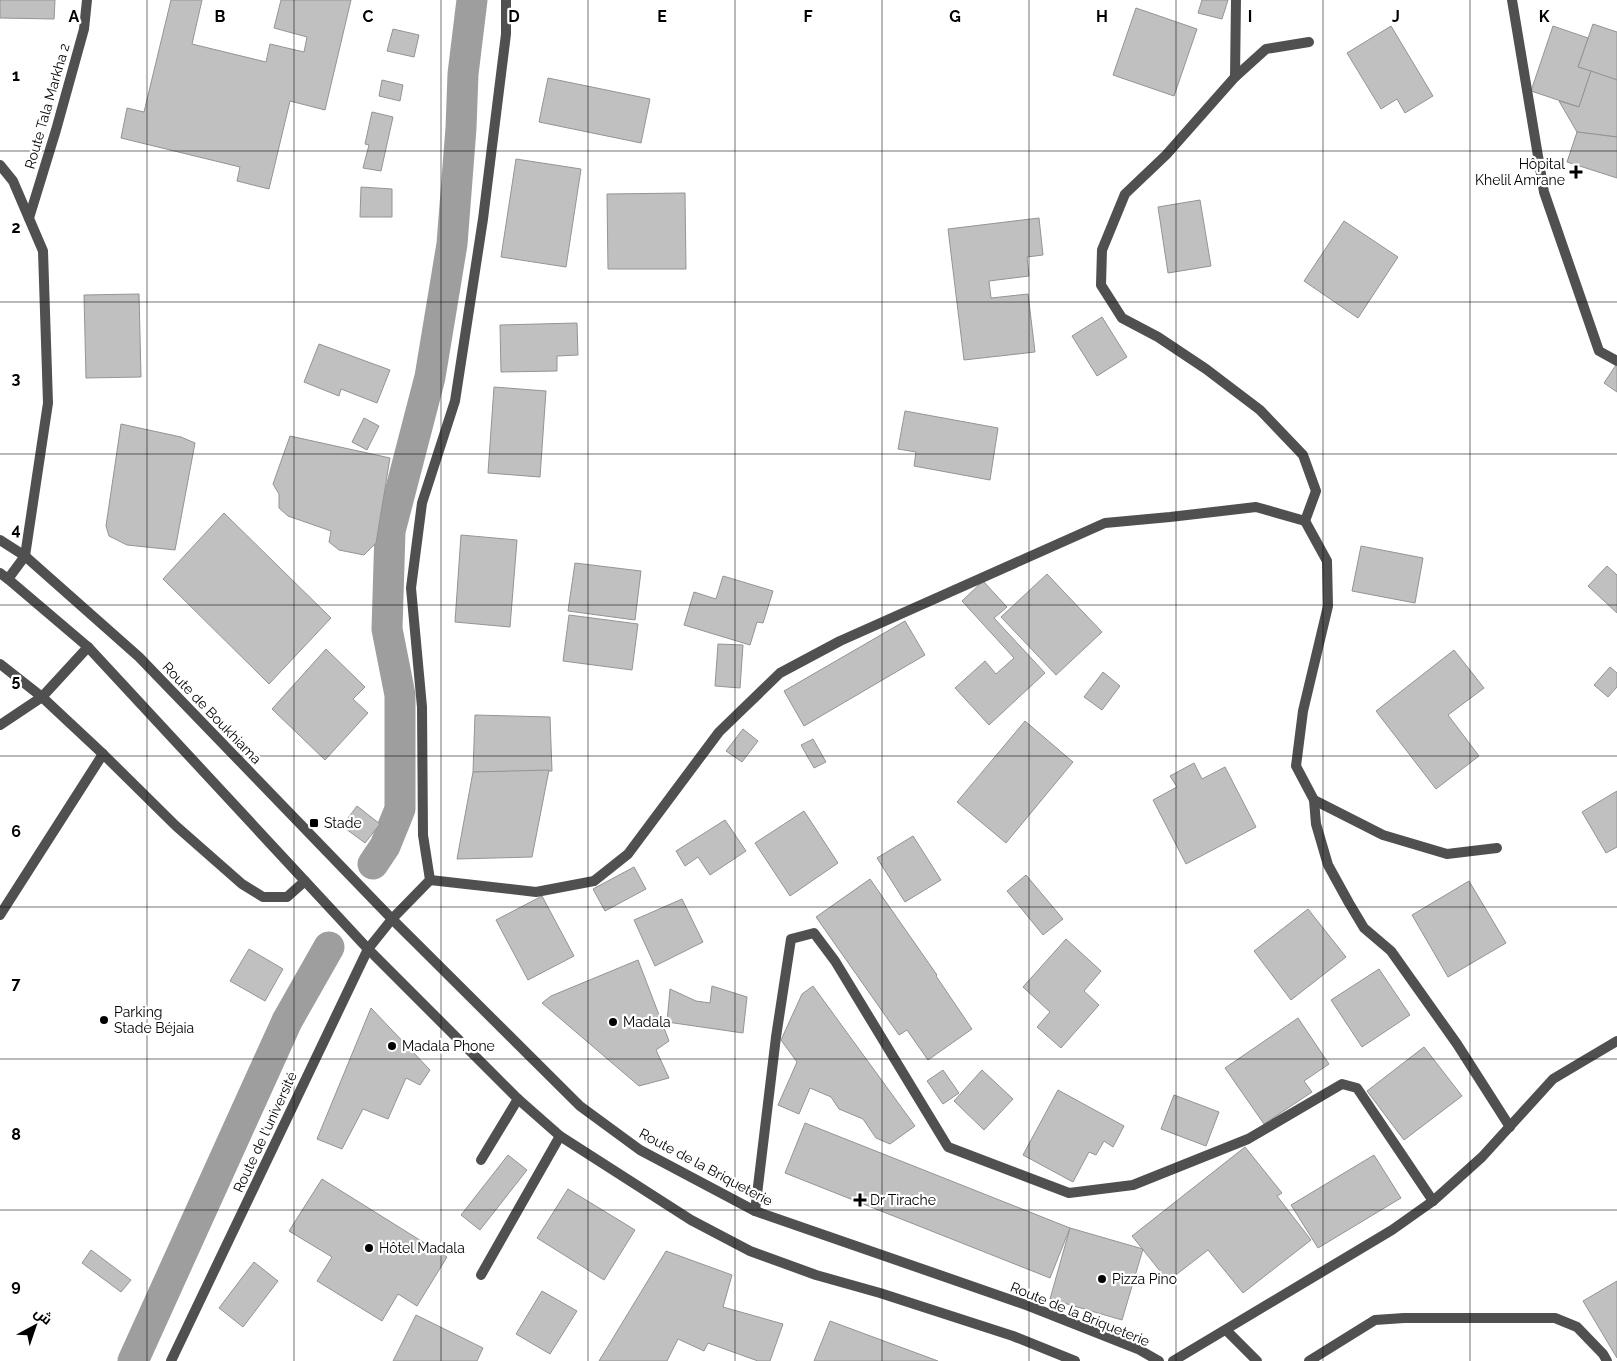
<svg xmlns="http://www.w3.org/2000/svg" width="1617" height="1361" viewBox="0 0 1617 1361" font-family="Raleway,Cairo,sans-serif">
	<rect width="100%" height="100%" fill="#fff"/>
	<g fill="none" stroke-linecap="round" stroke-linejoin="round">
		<g stroke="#9e9e9e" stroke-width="31">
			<polyline points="373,864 385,846 400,809 400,695 387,629 390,531 430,377 452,244 461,128 463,74 472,0"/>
			<polyline points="133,1361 287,1021 329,947"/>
		</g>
	</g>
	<g fill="#c0c0c0" stroke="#949494">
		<polygon points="0,0 55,0 54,19 0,18"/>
		<polygon points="171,0 202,0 192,44 266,62 270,44 304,52 307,37 274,28 281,0 351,0 325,110 290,101 269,189 237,181 240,167 121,138 127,108 144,112"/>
		<polygon points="1202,0 1228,0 1222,19 1198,13"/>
		<polygon points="1136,8 1197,29 1174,96 1113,75"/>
		<polygon points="1593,24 1617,32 1617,80 1578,67"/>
		<polygon points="1391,26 1433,96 1405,113 1397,99 1381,109 1347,53"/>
		<polygon points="1553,26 1588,38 1578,67 1591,71 1579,107 1531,91"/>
		<polygon points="393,29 419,35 414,57 387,51"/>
		<polygon points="1591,71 1617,80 1617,137 1577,132 1559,101 1579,107"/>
		<polygon points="548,78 650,99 641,143 539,122"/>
		<polygon points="382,80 403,85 400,101 379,96"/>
		<polygon points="372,112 393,117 381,171 363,168 369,145 365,144"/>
		<polygon points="1577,132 1617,137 1617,178 1567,162"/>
		<polygon points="516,159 581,169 566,267 501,257"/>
		<polygon points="361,187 392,189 392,217 360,217"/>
		<polygon points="685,193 686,269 608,269 607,194"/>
		<polygon points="1200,200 1211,266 1168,273 1158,207"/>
		<polygon points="1039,218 1043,255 1027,257 1029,276 989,281 991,298 1028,294 1035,352 964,360 948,229"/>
		<polygon points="1344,221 1398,257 1358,318 1304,281"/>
		<polygon points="139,294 141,377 86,378 84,295"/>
		<polygon points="1102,317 1127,357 1097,376 1072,336"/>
		<polygon points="577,323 578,355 557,356 557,371 501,372 500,325"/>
		<polygon points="319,344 390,370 377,403 341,389 339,396 304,382"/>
		<polygon points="1616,365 1617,365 1617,392 1604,383"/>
		<polygon points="494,387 546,391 540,477 488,473"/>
		<polygon points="905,411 998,428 990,480 914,466 916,452 898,449"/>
		<polygon points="364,418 379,426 367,450 352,442"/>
		<polygon points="121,424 181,437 195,443 175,550 127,545 109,536 106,526"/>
		<polygon points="290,436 390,458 376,543 364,555 339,550 329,542 331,531 288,516 279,508 279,494 273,484"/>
		<polygon points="224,513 331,618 269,684 163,579"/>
		<polygon points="461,535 517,540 510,627 455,622"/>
		<polygon points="1361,546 1423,558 1415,603 1352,591"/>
		<polygon points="575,563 641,571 635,620 568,611"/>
		<polygon points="1607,566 1617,575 1617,613 1588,586"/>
		<polygon points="1047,574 1102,632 1056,675 1001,617"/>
		<polygon points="723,576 773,591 763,623 757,622 750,645 684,625 694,592 716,599"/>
		<polygon points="983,581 1007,607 994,618 1045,673 989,725 955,688 985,661 996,674 1014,658 962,601"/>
		<polygon points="569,615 638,624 632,670 563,661"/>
		<polygon points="905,621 925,655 804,726 784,691"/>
		<polygon points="718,644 743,645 740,688 715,686"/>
		<polygon points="326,649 365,687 353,699 368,713 325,760 272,709"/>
		<polygon points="1454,650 1484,688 1448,715 1479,756 1436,789 1376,711"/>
		<polygon points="1610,667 1617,673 1617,687 1608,697 1594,685"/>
		<polygon points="1103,672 1120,686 1102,710 1084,697"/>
		<polygon points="475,715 550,717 552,771 473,772"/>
		<polygon points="1025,721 1073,762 1006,843 957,802"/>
		<polygon points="743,729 758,741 742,762 726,751"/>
		<polygon points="813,739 826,762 814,768 801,745"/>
		<polygon points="1194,763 1202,779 1225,767 1256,827 1186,864 1153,800 1177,787 1170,776"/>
		<polygon points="549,770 532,857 457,859 473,772"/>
		<polygon points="1617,791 1617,847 1606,853 1582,812"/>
		<polygon points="357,806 380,824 365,843 342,826"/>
		<polygon points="804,811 838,863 790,896 755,843"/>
		<polygon points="725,820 746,851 710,875 698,857 685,866 676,851"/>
		<polygon points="913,836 941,880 905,902 877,858"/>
		<polygon points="634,867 646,889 605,911 593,889"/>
		<polygon points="1026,875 1063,919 1043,935 1007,891"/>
		<polygon points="870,879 937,975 936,976 972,1029 928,1060 907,1030 899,1035 816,917"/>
		<polygon points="1469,881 1506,943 1448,977 1412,915"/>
		<polygon points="542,896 574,956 528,980 496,920"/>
		<polygon points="682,899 703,942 655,966 634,920"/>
		<polygon points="1308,909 1346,957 1291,1000 1254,951"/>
		<polygon points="1066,939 1101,971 1084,991 1099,1005 1061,1048 1037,1027 1050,1012 1023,987"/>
		<polygon points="249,949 283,969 265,1001 230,981"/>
		<polygon points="638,960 669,1041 656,1050 669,1078 639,1086 542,1003 551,996"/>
		<polygon points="1379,969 1410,1015 1362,1047 1331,1000"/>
		<polygon points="712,986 747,997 743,1033 667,1022 670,989 696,1001 710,1003"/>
		<polygon points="813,986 915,1126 890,1144 876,1138 863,1119 839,1109 831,1097 810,1088 799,1114 778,1105 797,1062 781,1040 802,994"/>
		<polygon points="371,1008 430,1070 420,1085 406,1078 388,1119 363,1109 342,1149 317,1139"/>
		<polygon points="1298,1018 1329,1064 1304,1081 1312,1092 1264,1124 1225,1068"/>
		<polygon points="1424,1047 1462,1096 1404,1140 1367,1091"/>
		<polygon points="943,1070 959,1093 943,1104 927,1081"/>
		<polygon points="982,1070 1013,1099 984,1130 954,1101"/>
		<polygon points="1058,1090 1124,1126 1113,1147 1104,1141 1096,1155 1089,1152 1073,1182 1023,1155"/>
		<polygon points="1174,1095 1219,1112 1206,1146 1161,1129"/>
		<polygon points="805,1123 1070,1228 1050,1278 785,1173"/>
		<polygon points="1245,1147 1282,1193 1277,1196 1311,1240 1243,1293 1208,1250 1168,1281 1132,1236"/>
		<polygon points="508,1155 527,1170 480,1230 461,1215"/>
		<polygon points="1374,1155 1401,1198 1318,1248 1291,1205"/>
		<polygon points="322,1179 447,1257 417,1306 398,1294 382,1321 317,1281 332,1257 289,1231"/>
		<polygon points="568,1189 635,1230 604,1280 537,1238"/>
		<polygon points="1070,1228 1143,1249 1122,1320 1050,1299"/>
		<polygon points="91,1250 131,1280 121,1292 82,1263"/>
		<polygon points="666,1251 732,1275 723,1307 783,1324 770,1361 758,1361 708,1343 704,1351 678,1339 667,1361 599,1361"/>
		<polygon points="254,1262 278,1281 243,1327 219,1308"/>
		<polygon points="1617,1281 1617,1358 1583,1301"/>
		<polygon points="542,1291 577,1311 550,1354 516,1334"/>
		<polygon points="416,1315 483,1348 477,1361 393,1361"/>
		<polygon points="830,1321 938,1361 814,1361"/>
	</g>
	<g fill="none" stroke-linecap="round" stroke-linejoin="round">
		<g stroke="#505050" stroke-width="10">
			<polyline points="1512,0 1544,192 1599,351 1617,361"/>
			<polyline points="0,664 42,697 103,754 176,826 242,884 263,897 287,897 305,881"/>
			<polyline points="0,725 42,697 88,647"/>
			<polyline points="0,915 103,754"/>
			<polyline points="481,1160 518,1099"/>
			<polyline points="481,1275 560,1136"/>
			<polyline points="1309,1361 1375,1320 1404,1318 1555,1318 1577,1327 1603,1354 1607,1361"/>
		</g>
		<g stroke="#505050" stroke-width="10">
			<polyline points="1235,77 1236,0"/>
			<polyline points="0,165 13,181 43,251 48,403 25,556 8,579"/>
			<polyline points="29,218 56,130 84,29 87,0"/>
			<polyline points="1305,521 1316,491 1303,455 1260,410 1206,369 1158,337 1122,318 1101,285 1102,250 1125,194 1166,155 1235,77 1266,49 1309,42"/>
			<polyline points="1314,800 1316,824 1328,865 1349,903 1364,928 1391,951 1457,1044 1510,1127"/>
			<polyline points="430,880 536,892 594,881 628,854 719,732 780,673 840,641 1105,523 1170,517 1256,507 1305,521 1327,561 1328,606 1303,711 1296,766 1314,800 1383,835 1447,854 1497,848"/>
			<polyline points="755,1211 776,1037 791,939 814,933 835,961 948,1147 1069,1193 1133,1185 1248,1139 1342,1084 1357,1088 1433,1201"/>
			<polyline points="1226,1330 1257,1361"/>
			<polyline points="171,1361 368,949 392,919 430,880 423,835 422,707 411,588 422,503 455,401 483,219 506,34 506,0"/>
			<polyline points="1173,1361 1392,1230 1433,1201 1482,1157 1553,1079 1617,1041"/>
		</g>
		<g stroke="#505050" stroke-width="10">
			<polyline points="0,540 25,556 139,657 392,919 580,1106 640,1150 755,1211 1029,1306 1138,1349 1159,1361"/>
			<polyline points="0,573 8,579 88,647 368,949 518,1099 560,1136 691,1220 750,1251 816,1275 880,1293 1013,1336 1075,1361"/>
		</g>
	</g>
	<path fill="none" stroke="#000" stroke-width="1" stroke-opacity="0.55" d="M147,0V1361M294,0V1361M441,0V1361M588,0V1361M735,0V1361M882,0V1361M1029,0V1361M1176,0V1361M1323,0V1361M1470,0V1361M0,151H1617M0,302H1617M0,454H1617M0,605H1617M0,756H1617M0,907H1617M0,1059H1617M0,1210H1617"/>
	<g fill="#000" stroke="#fff" stroke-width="2">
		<path d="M1573.5 164.5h5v5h5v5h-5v5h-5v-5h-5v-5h5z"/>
		<rect x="309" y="818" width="10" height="10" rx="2.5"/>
		<circle cx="104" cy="1020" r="5"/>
		<circle cx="613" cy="1022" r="5"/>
		<circle cx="392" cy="1046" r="5"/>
		<path d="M857.5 1192.5h5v5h5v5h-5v5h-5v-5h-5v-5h5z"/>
		<circle cx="369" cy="1248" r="5"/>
		<circle cx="1102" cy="1279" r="5"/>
	</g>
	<g text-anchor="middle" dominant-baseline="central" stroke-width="4.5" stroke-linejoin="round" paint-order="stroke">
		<g font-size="14" fill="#000" stroke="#fff">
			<text transform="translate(47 106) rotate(-74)">Route Tala Markha 2</text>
			<text transform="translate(212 713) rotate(46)">Route de Boukhiama</text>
			<text transform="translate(265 1132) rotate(-65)">Route de l'université</text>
			<text transform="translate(706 1167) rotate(28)">Route de la Briqueterie</text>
			<text transform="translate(1080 1314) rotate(22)">Route de la Briqueterie</text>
		</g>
		<g font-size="14" fill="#000" stroke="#fff" text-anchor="start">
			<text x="1565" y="164" text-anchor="end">Hôpital<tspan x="1565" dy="16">Khelil Amrane</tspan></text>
			<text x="324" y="823">Stade</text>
			<text x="114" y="1012">Parking<tspan x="114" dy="16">Stade Béjaia</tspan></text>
			<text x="623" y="1022">Madala</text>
			<text x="402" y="1046">Madala Phone</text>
			<text x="870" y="1200">Dr Tirache</text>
			<text x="379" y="1248">Hôtel Madala</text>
			<text x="1112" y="1279">Pizza Pino</text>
		</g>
	</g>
	<g font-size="16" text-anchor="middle" font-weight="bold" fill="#000" stroke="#fff" stroke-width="4.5" stroke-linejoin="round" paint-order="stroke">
		<text x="74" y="22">A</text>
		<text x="220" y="22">B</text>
		<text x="368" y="22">C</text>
		<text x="514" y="22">D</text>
		<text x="662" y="22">E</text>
		<text x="808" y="22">F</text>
		<text x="955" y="22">G</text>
		<text x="1102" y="22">H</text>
		<text x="1250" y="22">I</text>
		<text x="1396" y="22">J</text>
		<text x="1544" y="22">K</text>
		<text x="16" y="81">1</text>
		<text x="16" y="233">2</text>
		<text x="16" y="384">3</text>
		<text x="16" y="535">4</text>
		<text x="16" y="686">5</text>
		<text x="16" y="837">6</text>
		<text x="16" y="989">7</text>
		<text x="16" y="1140">8</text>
		<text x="16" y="1291">9</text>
	</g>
	<g transform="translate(35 1326) rotate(40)" stroke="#ffffff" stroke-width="4" paint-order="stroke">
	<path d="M0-4L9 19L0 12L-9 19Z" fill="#000000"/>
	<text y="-8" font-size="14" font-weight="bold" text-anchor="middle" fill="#000000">ش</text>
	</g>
</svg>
